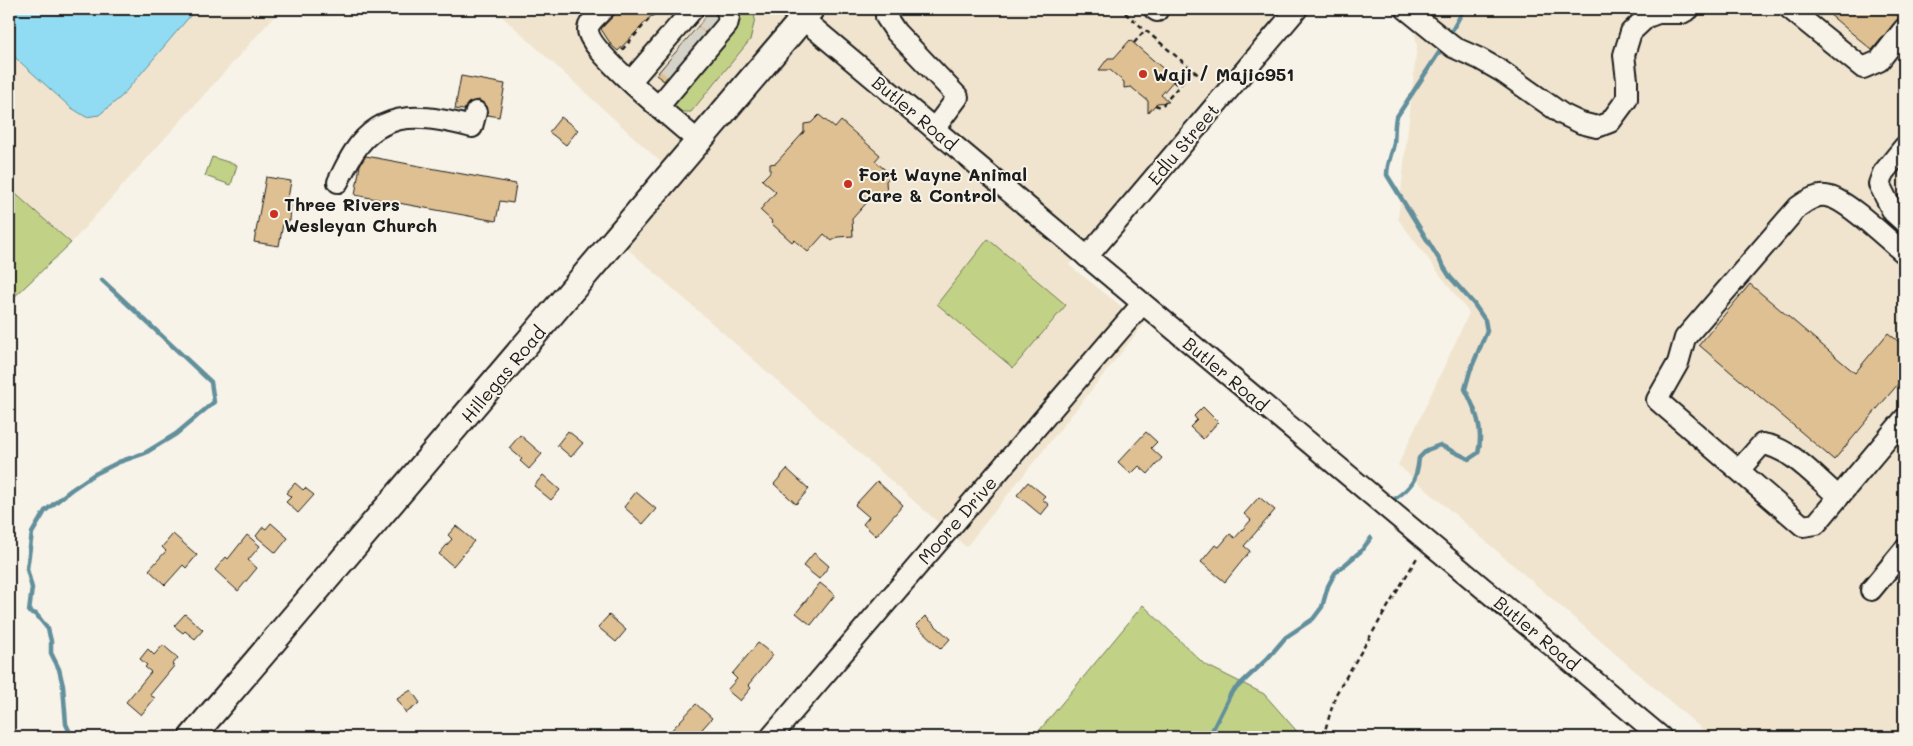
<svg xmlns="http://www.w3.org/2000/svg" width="1913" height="746" viewBox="0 0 1913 746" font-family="Mali,sans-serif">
	<rect width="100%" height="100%" fill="#f7f3e8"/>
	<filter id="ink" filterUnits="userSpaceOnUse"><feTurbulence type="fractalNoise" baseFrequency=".02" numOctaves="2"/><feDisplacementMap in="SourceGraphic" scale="10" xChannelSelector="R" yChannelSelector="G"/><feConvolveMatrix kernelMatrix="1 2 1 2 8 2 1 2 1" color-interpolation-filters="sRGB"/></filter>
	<g filter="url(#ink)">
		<g fill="#f0e4ce">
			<polygon points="9,9 281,9 71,243 9,188"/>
			<polygon points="494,9 1297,9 1069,265 1144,324 966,547 604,228 663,164"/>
			<polygon points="1410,9 1904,9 1904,737 1711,737 1398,465 1469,313 1398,219 1417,46"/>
		</g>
		<g fill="#c1d287" stroke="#6e7752">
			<polygon points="732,9 753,9 755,19 750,40 691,112 677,112 671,109 673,102"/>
			<polygon points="212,157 237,165 231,185 205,176"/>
			<polygon points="9,188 71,243 9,302"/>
			<polygon points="988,239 1066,305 1013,368 937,304"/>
			<polygon points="1143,605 1204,664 1264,694 1302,737 1034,737"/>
		</g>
		<polygon fill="#91dcf2" stroke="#628f9c" points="13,9 196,9 121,97 99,115 86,117 70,107 9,52 9,14"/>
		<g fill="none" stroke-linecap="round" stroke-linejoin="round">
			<g stroke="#628f9c" stroke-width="4.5">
				<polyline points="1449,36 1464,9"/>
				<path d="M1396,498C1413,486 1417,478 1419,458L1427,450L1440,445L1469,459L1478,453C1484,430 1476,410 1465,389L1470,371L1487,331L1485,320L1474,304L1450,277L1387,175C1387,163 1392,154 1394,143C1395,134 1394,127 1396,118L1444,45"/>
				<polyline points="72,737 66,724 63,686 59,669 51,653 51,641 48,629 36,614 29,612 32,588 27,569 32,533 45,511 71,490 93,475 119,462 145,453 176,434 214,402 211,382 102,280"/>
				<polyline points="1209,737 1231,693 1267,659 1286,637 1313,619 1322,607 1328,586 1335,573 1361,551 1371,538"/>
			</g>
		</g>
		<g fill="#dec092" stroke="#1c1c1c">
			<polygon points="617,9 658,9 618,51 612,46 601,29 612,17"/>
			<polygon points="713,9 714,9 716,19 664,81 656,75"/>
			<polygon points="1823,9 1904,9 1904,14 1895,22 1872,50"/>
			<polygon points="1130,40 1175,79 1161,95 1169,102 1157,103 1148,113 1148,101 1131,87 1124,88 1124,82 1110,70 1099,70 1108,58 1114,58"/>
			<polygon points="461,76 505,84 499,117 488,115 485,104 479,100 468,103 464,110 455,109"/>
			<polygon points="819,115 835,128 841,121 880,155 875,161 891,175 886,181 887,196 871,198 852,219 853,236 837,237 832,241 824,234 808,252 794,240 792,242 771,223 772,221 760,210 776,192 762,180 770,172 770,164 776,163 804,132 804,124 811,123"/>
			<polygon points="561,117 578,130 566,145 549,132"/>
			<polygon points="366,156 516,184 513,203 500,201 496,221 355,195 360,165"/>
			<polygon points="266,177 291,181 287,204 291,205 290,221 288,221 287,225 283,224 279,246 254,242"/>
			<polygon points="1750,284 1855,373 1888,333 1904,346 1904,377 1834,460 1699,345"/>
			<polygon points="1203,407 1218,422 1203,439 1190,427 1197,420 1194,416"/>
			<polygon points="568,431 583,443 571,457 557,445"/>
			<polygon points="1146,432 1157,442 1151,448 1162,458 1148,474 1139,466 1131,474 1118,462"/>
			<polygon points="520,435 542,454 529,469 520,461 522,459 509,448"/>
			<polygon points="787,469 809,489 796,504 774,484"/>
			<polygon points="543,475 560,490 551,500 534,486"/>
			<polygon points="877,481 903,505 876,536 863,524 869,517 855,505"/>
			<polygon points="1028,482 1045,496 1042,499 1049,505 1041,515 1017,495"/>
			<polygon points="295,483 303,490 305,488 314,495 298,513 286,502 291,497 286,493"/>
			<polygon points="636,492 656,509 643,524 624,507"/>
			<polygon points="1259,497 1275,510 1244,546 1250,551 1225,582 1201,562 1215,545 1219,547 1230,534 1235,538 1251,520 1244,514"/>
			<polygon points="271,523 288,538 276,553 256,536 263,527 266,529"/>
			<polygon points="456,526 474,541 453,566 439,554 452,539 448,535"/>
			<polygon points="173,534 197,555 186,568 183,565 165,585 149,570 166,551 162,547"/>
			<polygon points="247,535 260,546 248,560 257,568 238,591 215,570 226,557 228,559"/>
			<polygon points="814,553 829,566 819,579 803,566"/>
			<polygon points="820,583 835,595 811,625 796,613"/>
			<polygon points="185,614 203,630 195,639 185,631 183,633 174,626"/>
			<polygon points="609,615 626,630 616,642 598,627"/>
			<polygon points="925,616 950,639 941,649 916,625"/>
			<polygon points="758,643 773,655 748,685 751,688 740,701 727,690 737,679 732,674"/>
			<polygon points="163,645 178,658 172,665 174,666 150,695 155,698 141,715 126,702 151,672 145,667 147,665 140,659 148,649 154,655"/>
			<polygon points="411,690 420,703 406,713 397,699"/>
			<polygon points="696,704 712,718 695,737 665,737"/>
		</g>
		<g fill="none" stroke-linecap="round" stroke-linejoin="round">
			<g stroke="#d6d3c9" stroke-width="20" stroke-dasharray="20 10" stroke-linecap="butt">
				<polyline points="705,18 717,28"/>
				<polyline points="691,35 703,45"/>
				<polyline points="678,50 690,60"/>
				<polyline points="667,63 679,73"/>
			</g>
			<g stroke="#1c1c1c" stroke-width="24">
				<g id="minor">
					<path d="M604,9C599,14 588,22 588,30C588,51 680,125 699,142"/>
					<polyline points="791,9 1661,737"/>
					<polyline points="886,9 886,17 896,32 958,97 934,129"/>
					<polyline points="1154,9 1157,11"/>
					<polyline points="1406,9 1453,47 1480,59 1501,71 1562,114 1581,123 1597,127 1610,122 1627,99 1627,80 1624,55 1631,32 1647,17 1658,13 1682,13 1689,9"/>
					<polyline points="1790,9 1863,68 1879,61 1904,29"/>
					<polyline points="631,81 693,9"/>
					<polyline points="658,107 727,25 729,17 726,9"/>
					<polyline points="1904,147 1883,173 1879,184 1893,212 1904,222"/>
					<path d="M338,182C343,172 348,161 354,152C383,107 428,115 472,127L476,112"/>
					<path d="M1904,253C1888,240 1848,201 1830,197C1818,193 1808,200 1798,207L1685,338L1678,363L1657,400L1803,526L1816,524L1904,419"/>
					<polyline points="1087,257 1297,9"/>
					<path d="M1739,470L1762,444C1790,447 1817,479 1839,497"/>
					<polyline points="1871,590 1904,550"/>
					<polyline points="771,737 1142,304"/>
				</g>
			</g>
			<g stroke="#1c1c1c" stroke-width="29">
				<polyline id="major" points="192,737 811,9"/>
			</g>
			<g stroke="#1c1c1c" stroke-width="2.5" stroke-dasharray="5 4" stroke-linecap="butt">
				<polyline points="1125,13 1202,78"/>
				<polyline points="1134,43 1145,30"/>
				<polyline points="622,50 658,9"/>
				<polyline points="1173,81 1179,86"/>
				<polyline points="1155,105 1161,107 1193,70"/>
				<polyline points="1323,737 1336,694 1418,556"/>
			</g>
			<use href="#minor" stroke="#f7f3e8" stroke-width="20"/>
			<use href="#major" stroke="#f7f3e8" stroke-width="25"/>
		</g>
	</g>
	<g fill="#c8321e" stroke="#f7f3e8" stroke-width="2">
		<circle cx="1143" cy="74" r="5"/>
		<circle cx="848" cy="184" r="5"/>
		<circle cx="274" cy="214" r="5"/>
	</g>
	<g text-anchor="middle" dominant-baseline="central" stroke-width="4" stroke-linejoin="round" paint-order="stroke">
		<g font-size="18" font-weight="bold" fill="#1c1c1c" stroke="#f7f3e8" text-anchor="start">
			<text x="1153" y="74">Waji / Majic951</text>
			<text x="858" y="174">Fort Wayne Animal<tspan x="858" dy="21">Care &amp; Control</tspan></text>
			<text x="284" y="204">Three Rivers<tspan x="284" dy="21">Wesleyan Church</tspan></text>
		</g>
		<g font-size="18" fill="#1c1c1c" stroke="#f7f3e8">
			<text transform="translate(915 113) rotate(40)">Butler Road</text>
			<text transform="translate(1183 144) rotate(-50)">Edlu Street</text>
			<text transform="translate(503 374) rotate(-50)">Hillegas Road</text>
			<text transform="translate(1226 374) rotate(40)">Butler Road</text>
			<text transform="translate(957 520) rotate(-49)">Moore Drive</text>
			<text transform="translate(1537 633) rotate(40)">Butler Road</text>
		</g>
	</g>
	<rect width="1913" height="746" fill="none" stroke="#f7f3e8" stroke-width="30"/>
	<rect x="15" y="15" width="1883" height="716" fill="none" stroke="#1c1c1c" stroke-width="2" filter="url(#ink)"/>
</svg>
